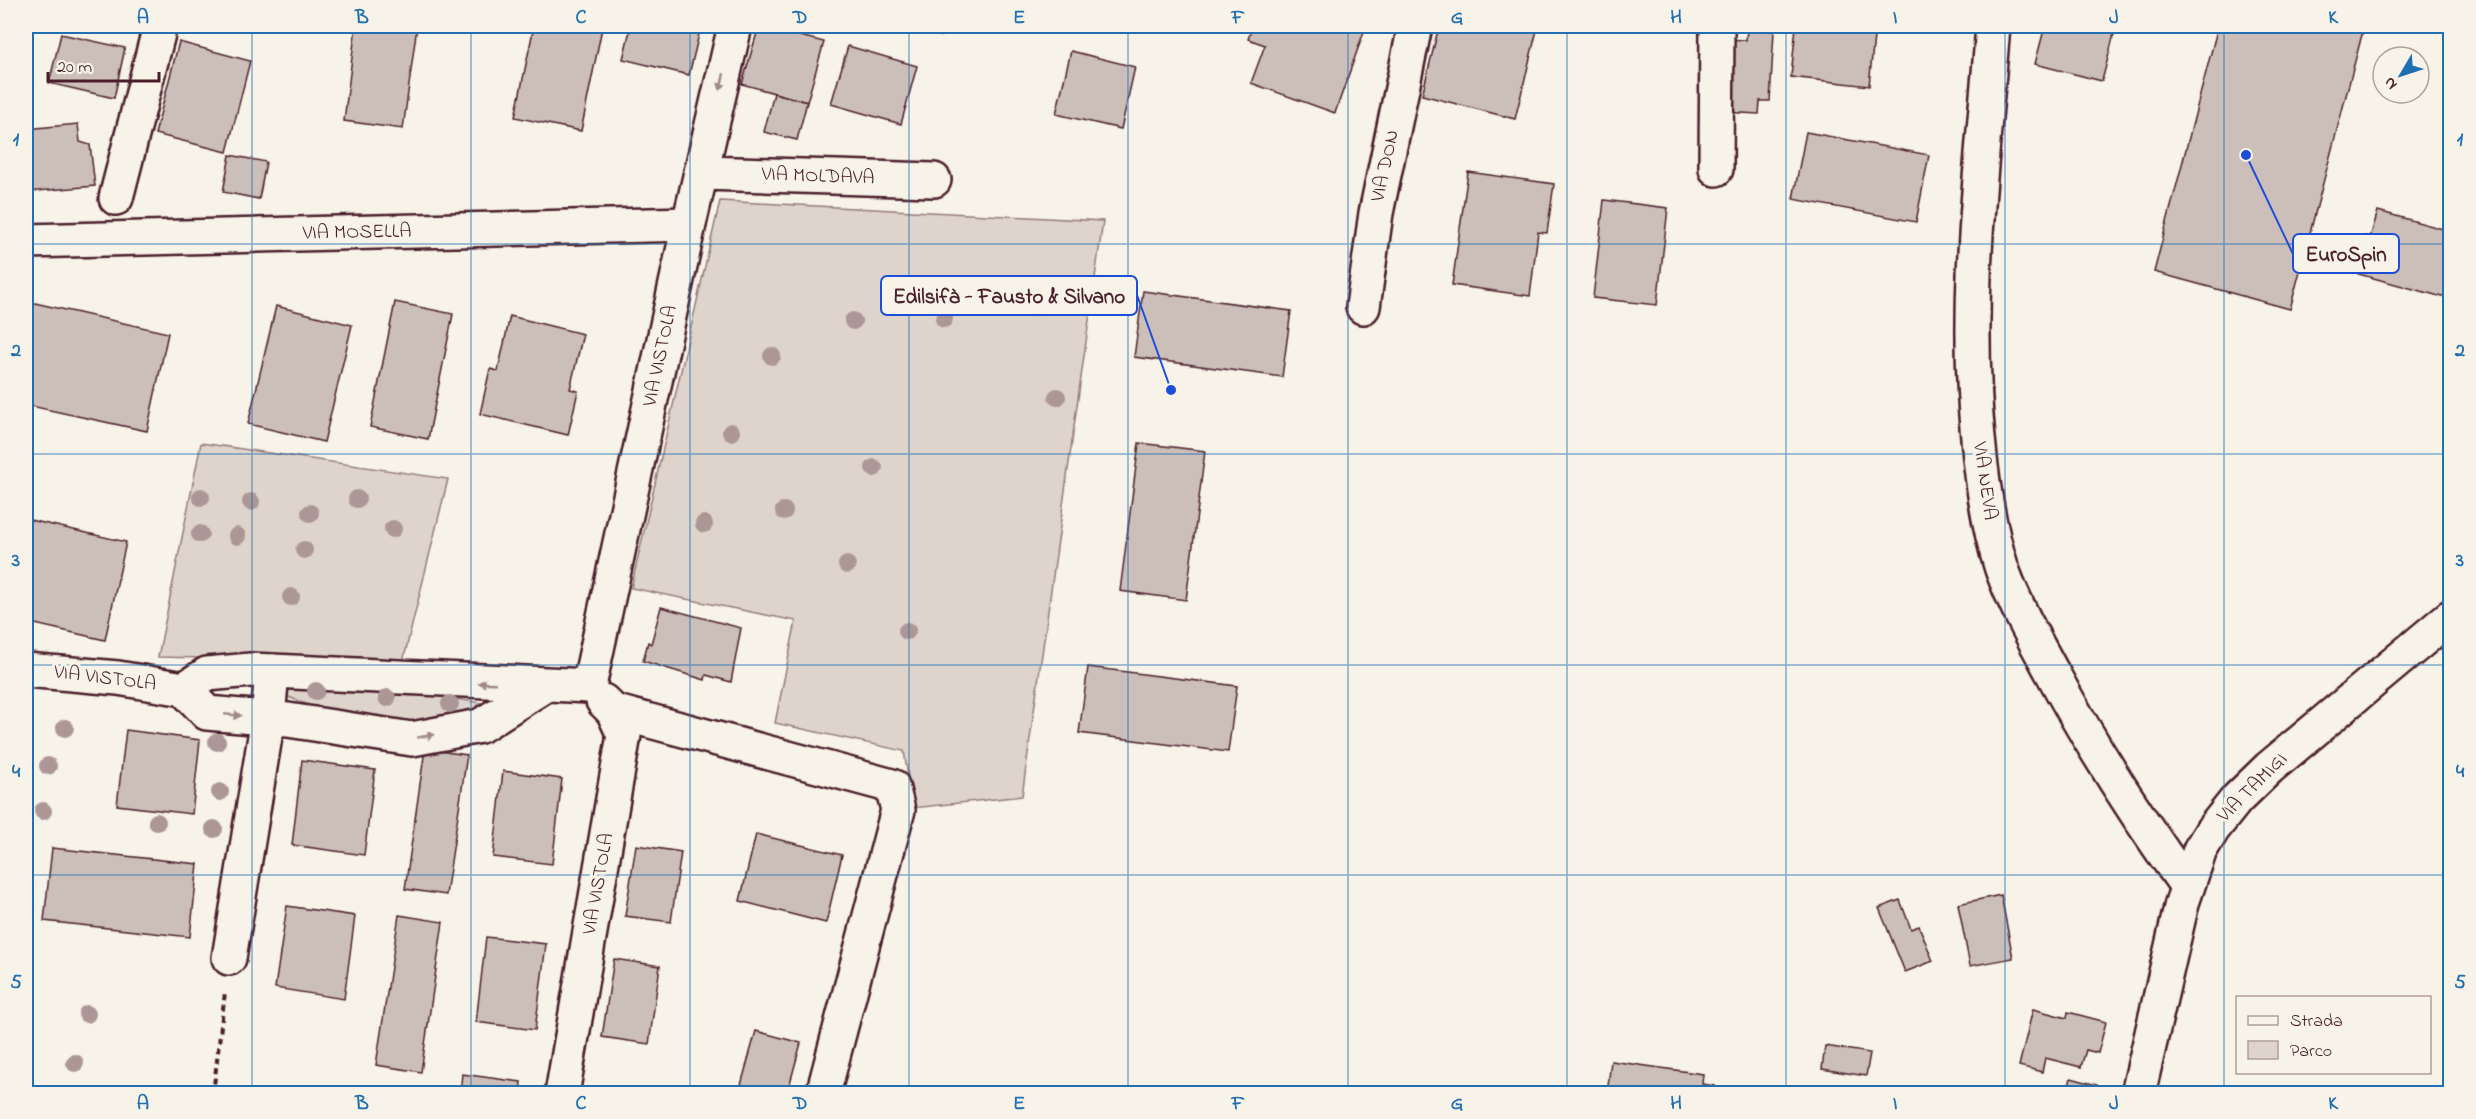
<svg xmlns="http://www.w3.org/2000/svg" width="2476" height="1119" viewBox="0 0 2476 1119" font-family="'Indie Flower',sans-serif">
	<rect width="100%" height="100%" fill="#f7f3e8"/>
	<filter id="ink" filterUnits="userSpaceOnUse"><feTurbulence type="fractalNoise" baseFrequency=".0167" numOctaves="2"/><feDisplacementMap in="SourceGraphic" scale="12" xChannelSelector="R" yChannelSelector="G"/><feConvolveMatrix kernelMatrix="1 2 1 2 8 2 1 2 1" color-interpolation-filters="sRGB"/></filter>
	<g filter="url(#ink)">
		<g fill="#ded4cc" stroke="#947a7c" stroke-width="1.5">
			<polygon points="720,201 1103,221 1022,796 913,808 904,751 775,723 796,621 631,588"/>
			<polygon points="201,443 448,479 403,662 158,657"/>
			<polygon points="292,684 422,694 496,705 447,727 334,715 286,696"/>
		</g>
		<g fill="#ccbfb9" stroke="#4a1f2b" stroke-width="1.5">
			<polygon points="356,26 417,26 403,129 344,121"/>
			<polygon points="534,26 602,28 581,131 515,117"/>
			<polygon points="631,26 701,26 689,75 623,59"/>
			<polygon points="759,26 824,42 807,102 742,84"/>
			<polygon points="914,26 945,26 942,36 913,29"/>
			<polygon points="1253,26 1366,26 1335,113 1251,83 1265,45 1248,39"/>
			<polygon points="1439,26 1538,26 1515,119 1422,95"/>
			<polygon points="1796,26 1875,26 1869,86 1791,77"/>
			<polygon points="2045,26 2116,26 2102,81 2035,64"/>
			<polygon points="2218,26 2364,27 2290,309 2154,272"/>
			<polygon points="1747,29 1774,31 1770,101 1760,101 1759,114 1722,112 1726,39 1746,40"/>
			<polygon points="61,34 125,48 114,98 49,83"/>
			<polygon points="179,42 250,61 227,152 155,134"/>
			<polygon points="848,46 917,66 901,124 831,104"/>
			<polygon points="1071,51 1135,67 1121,129 1056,114"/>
			<polygon points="774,93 807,102 797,140 764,132"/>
			<polygon points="78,124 80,142 90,145 95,186 26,192 26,129"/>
			<polygon points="1806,132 1929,155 1916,222 1793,199"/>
			<polygon points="230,155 266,162 259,199 223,192"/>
			<polygon points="1468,172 1554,184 1547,233 1538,232 1530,296 1452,285"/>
			<polygon points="1604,200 1668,208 1657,305 1593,298"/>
			<polygon points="2378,211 2450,231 2450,299 2355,273 2366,236 2370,238"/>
			<polygon points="1143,291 1291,311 1282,377 1134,357"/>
			<polygon points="26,301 168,333 147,431 26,405"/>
			<polygon points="395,302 453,314 428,439 370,427"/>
			<polygon points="276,306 352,325 324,442 248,424"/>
			<polygon points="510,316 583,334 570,389 578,391 568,435 480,414 490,369 498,371"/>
			<polygon points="1139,443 1205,451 1186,600 1120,591"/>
			<polygon points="26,519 126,542 105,640 26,622"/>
			<polygon points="661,607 741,628 731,682 706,675 705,680 643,661 648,642 651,644"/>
			<polygon points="1088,667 1237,686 1228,752 1079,733"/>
			<polygon points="126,730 200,740 192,814 117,805"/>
			<polygon points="425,749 467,755 446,895 405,889"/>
			<polygon points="302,760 375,770 364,855 292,845"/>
			<polygon points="503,771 562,779 552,864 493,857"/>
			<polygon points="756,834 842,855 826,923 740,901"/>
			<polygon points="636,845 681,852 671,922 625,916"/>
			<polygon points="52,848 198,864 190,937 44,921"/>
			<polygon points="2001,895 2013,958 1970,966 1958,904"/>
			<polygon points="1900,900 1911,929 1919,926 1933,961 1905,972 1879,908"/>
			<polygon points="287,906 355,916 344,999 275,988"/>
			<polygon points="399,915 443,922 421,1072 376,1065"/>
			<polygon points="486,937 546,944 535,1030 476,1022"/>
			<polygon points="614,959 660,966 649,1044 602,1037"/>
			<polygon points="2033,1009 2067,1018 2068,1012 2106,1022 2098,1053 2086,1050 2081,1067 2045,1058 2042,1072 2019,1066"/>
			<polygon points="756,1031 801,1043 787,1094 770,1094 741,1085"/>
			<polygon points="1825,1046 1870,1053 1866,1076 1822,1069"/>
			<polygon points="1611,1061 1703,1074 1702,1084 1715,1086 1714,1094 1607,1094"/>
			<polygon points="462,1074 521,1082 520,1094 460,1094"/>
			<polygon points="2071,1078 2097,1085 2094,1094 2067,1094"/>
		</g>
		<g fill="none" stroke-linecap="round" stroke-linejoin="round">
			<g stroke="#4a1f2b" stroke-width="38">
				<g id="minor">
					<path d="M1993,26C1982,163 1964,300 1978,438C1982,482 1988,527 2002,569C2015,605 2034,639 2052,672C2092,747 2137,817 2187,886"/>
					<polyline points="1716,169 1717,26"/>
					<polyline points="701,173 934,180"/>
					<polyline points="116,198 160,26"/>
					<polyline points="26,241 689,224"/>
					<polyline points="1363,307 1376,213 1415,26"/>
					<polyline points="26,670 118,678 184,689 207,713 288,720 412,739 480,726 545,685"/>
					<polyline points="184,689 207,674 251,670 589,686 689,224 735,26"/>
					<polyline points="613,711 892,786 898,810 823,1094"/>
					<polyline points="229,958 268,718 272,671"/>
					<polyline points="562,1094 624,735 613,711 603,701"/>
					<polyline points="2138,1094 2182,903 2200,850 2213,829 2237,799 2269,768 2450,617"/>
				</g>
			</g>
			<polyline stroke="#4a1f2b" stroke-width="4" stroke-dasharray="6 4.5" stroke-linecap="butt" points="213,1094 225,992"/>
			<use href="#minor" stroke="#f7f3e8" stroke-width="33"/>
		</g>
		<g fill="#ac9796">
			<circle cx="1036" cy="307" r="9"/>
			<circle cx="944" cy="319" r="9"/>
			<circle cx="853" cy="321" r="9"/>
			<circle cx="772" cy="356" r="9"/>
			<circle cx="1057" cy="397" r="9"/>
			<circle cx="731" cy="432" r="9"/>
			<circle cx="874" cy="468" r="9"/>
			<circle cx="201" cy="497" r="9"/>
			<circle cx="357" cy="499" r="9"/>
			<circle cx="251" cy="502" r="9"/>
			<circle cx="784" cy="511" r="9"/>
			<circle cx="310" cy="513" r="9"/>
			<circle cx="704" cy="524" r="9"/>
			<circle cx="393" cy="529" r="9"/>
			<circle cx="200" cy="534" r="9"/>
			<circle cx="237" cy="536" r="9"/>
			<circle cx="304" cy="550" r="9"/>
			<circle cx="847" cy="565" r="9"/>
			<circle cx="291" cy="597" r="9"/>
			<circle cx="907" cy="631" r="9"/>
			<circle cx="316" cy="691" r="9"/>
			<circle cx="387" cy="698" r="9"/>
			<circle cx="450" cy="704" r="9"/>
			<circle cx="65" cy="728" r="9"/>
			<circle cx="217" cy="742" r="9"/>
			<circle cx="48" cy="766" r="9"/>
			<circle cx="220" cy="792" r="9"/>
			<circle cx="43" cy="811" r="9"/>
			<circle cx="157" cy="822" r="9"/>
			<circle cx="214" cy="829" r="9"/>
			<circle cx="87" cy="1014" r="9"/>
			<circle cx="75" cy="1063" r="9"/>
		</g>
		<defs><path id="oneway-solid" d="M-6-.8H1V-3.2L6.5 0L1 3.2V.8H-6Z" transform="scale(1.5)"/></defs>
		<g fill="#a0898a">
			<use href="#oneway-solid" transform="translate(722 82) rotate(103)"/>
			<use href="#oneway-solid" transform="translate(487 683) rotate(-178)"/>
			<use href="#oneway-solid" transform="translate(233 715) rotate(5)"/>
			<use href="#oneway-solid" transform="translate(426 736) rotate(-10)"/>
		</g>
	</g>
	<path fill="none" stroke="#1f6fb2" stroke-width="1.5" stroke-opacity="0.55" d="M252,26V1094M471,26V1094M690,26V1094M909,26V1094M1128,26V1094M1348,26V1094M1567,26V1094M1786,26V1094M2005,26V1094M2224,26V1094M26,244H2450M26,454H2450M26,665H2450M26,875H2450"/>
	<g text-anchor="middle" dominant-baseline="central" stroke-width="6" stroke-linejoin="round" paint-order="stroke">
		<g font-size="20" fill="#4a1f2b" stroke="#f7f3e8">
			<text transform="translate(1386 166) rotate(-78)">VIA DON</text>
			<text transform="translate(818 177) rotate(2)">VIA MOLDAVA</text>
			<text transform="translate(357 233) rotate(-1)">VIA MOSELLA</text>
			<text transform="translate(661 356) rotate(-78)">VIA VISTOLA</text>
			<text transform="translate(1984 481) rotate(82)">VIA NEVA</text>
			<text transform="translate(105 679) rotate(7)">VIA VISTOLA</text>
			<text transform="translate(2253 788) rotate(-45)">VIA TAMIGI</text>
			<text transform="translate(599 884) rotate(-80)">VIA VISTOLA</text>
		</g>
	</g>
	<path fill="none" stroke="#1d4ed8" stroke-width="2" d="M2246 155L2293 254M1171 390L1137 295"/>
	<g fill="#1d4ed8" stroke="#f7f3e8" stroke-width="2">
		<circle cx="2246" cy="155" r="6"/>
		<circle cx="1171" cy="390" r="6"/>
	</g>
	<g fill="#f7f3e8" stroke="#1d4ed8" stroke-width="2">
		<rect x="2293" y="234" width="106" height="39" rx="6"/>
		<rect x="881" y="276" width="256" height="39" rx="6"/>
	</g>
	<g font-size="21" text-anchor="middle" font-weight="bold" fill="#4a1f2b">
		<text x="2346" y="261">EuroSpin</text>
		<text x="1009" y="303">Edilsifà - Fausto &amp; Silvano</text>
	</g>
	<rect width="2476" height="1119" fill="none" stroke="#f7f3e8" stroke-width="66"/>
	<rect x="2236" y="996" width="195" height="78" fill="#f7f3e8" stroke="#b29e9c" stroke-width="1.5"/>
	<rect x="2248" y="1016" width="30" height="9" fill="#f7f3e8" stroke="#b29e9c" stroke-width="1.5"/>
	<text x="2290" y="1026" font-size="18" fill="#4a1f2b">Strada</text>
	<rect x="2248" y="1041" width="30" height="18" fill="#ded4cc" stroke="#b29e9c" stroke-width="1.5"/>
	<text x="2290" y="1056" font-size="18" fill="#4a1f2b">Parco</text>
	<g transform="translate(2401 75) rotate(231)"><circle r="28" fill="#f7f3e8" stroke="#b29e9c" stroke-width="1.5"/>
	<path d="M0-4.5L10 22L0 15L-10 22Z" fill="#1f6fb2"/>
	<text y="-9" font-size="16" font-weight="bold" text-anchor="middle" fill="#4a1f2b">N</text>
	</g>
	<path d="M48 72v9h111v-9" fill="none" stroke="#4a1f2b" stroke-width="3"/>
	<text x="57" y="72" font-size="18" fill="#4a1f2b" stroke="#f7f3e8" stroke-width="4.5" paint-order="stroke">20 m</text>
	<rect x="33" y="33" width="2410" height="1053" fill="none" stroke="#1f6fb2" stroke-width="2"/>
	<g font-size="20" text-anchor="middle" font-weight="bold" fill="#1f6fb2">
		<text x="143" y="23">A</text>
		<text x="362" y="23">B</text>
		<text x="581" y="23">C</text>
		<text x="800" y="23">D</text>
		<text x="1019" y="23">E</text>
		<text x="1238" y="23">F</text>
		<text x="1457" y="23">G</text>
		<text x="1676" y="23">H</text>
		<text x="1895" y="23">I</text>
		<text x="2114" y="23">J</text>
		<text x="2333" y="23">K</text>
		<text x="16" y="145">1</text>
		<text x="2460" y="145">1</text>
		<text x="16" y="356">2</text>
		<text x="2460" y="356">2</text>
		<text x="16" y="566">3</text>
		<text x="2460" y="566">3</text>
		<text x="16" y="777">4</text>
		<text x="2460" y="777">4</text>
		<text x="16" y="988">5</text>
		<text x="2460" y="988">5</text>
		<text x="143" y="1109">A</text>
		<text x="362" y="1109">B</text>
		<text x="581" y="1109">C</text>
		<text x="800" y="1109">D</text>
		<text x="1019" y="1109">E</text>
		<text x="1238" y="1109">F</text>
		<text x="1457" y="1109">G</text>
		<text x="1676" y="1109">H</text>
		<text x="1895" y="1109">I</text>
		<text x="2114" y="1109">J</text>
		<text x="2333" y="1109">K</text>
	</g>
</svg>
